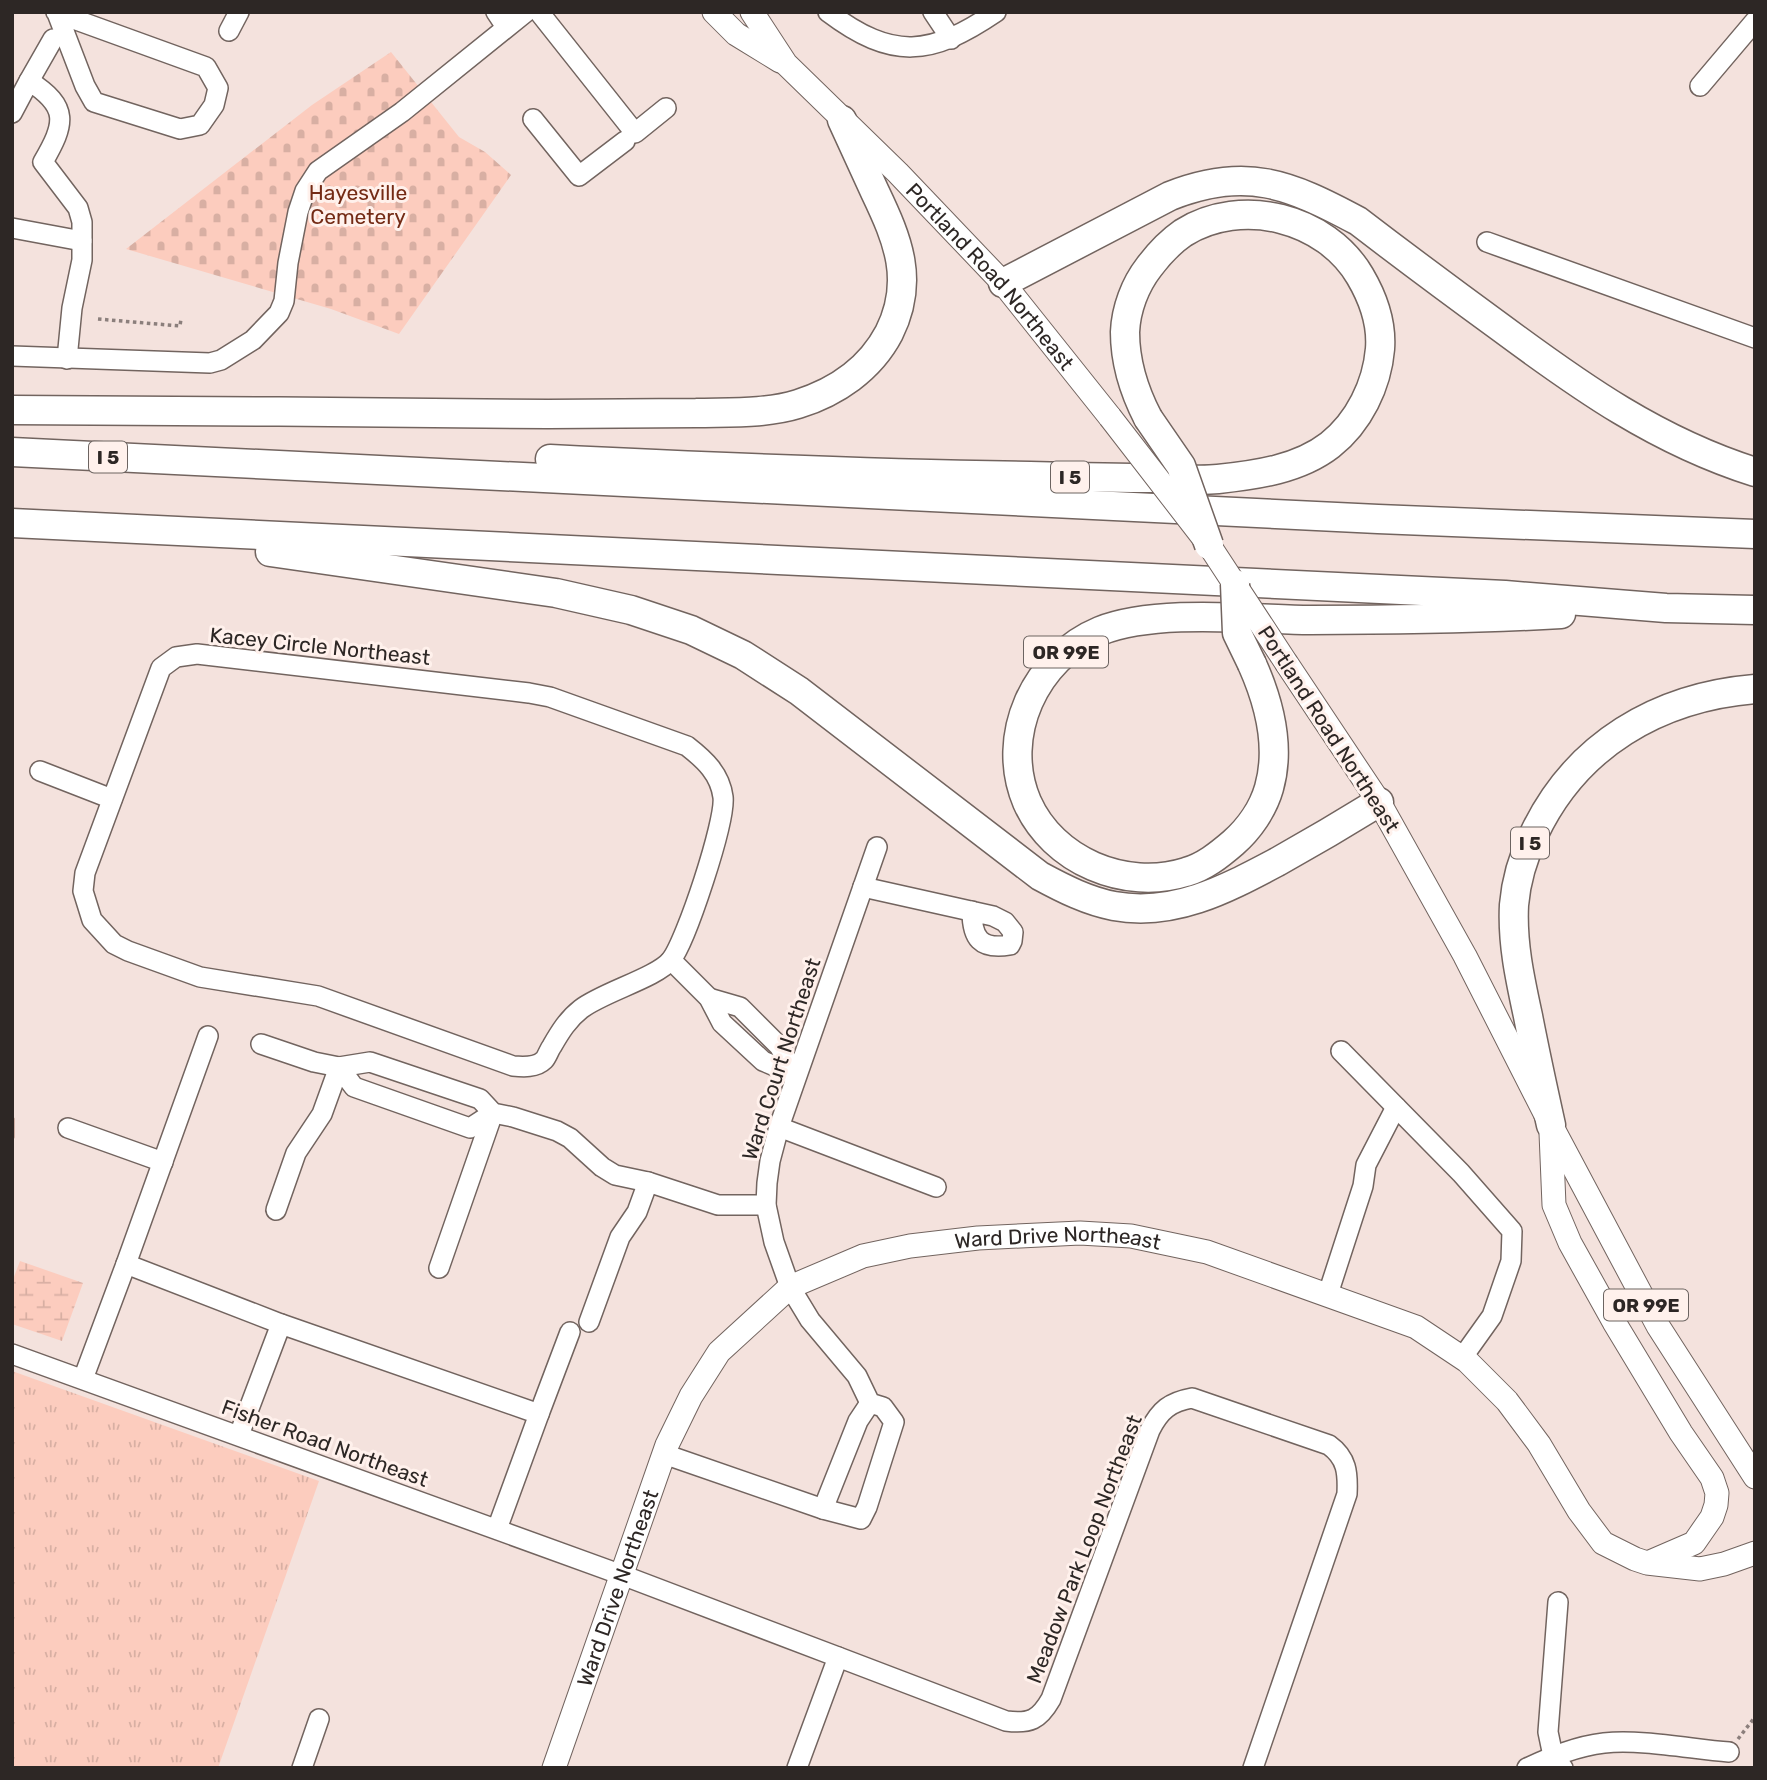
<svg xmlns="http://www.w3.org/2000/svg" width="1767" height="1780" viewBox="0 0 1767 1780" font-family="Rubik,sans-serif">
	<defs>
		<pattern id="grass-tufts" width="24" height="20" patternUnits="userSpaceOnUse" patternTransform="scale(1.75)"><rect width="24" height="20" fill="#fcccbe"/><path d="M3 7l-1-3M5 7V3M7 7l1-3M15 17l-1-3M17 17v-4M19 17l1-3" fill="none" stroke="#d8afa3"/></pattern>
		<pattern id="wetland-marsh" width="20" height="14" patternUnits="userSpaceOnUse" patternTransform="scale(1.75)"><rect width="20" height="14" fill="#fcccbe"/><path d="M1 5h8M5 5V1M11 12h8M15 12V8" fill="none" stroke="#d8afa3"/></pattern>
		<pattern id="cemetery-stones" width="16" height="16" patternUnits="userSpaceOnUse" patternTransform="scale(1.75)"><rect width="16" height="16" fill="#fcccbe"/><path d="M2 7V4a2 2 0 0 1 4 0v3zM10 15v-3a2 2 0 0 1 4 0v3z" fill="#d8afa3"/></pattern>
	</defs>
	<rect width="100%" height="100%" fill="#f4e2dd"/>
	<polygon fill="url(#grass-tufts)" points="12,1371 319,1481 218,1768 12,1768"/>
	<polygon fill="url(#wetland-marsh)" points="20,1261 83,1283 62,1341 12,1324 12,1282"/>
	<polygon fill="url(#cemetery-stones)" points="391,52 459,137 485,152 511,175 399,334 331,309 126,249 312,105"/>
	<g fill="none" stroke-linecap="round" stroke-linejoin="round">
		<polyline stroke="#ac7e71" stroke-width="5" points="12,1119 12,1137"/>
		<g stroke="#72645f" stroke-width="22">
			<g id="minor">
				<polyline points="56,12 57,13 206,67 218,88 214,105 200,125 180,129 94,102 85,86 57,13"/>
				<polyline points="496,12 506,27"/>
				<polyline points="539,12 635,133 666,108"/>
				<path d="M828,12C893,61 931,56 996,12"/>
				<polyline points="933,12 951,39"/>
				<polyline points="229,31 239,12"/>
				<polyline points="29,81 53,39"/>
				<polyline points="1700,86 1755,21"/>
				<path d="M12,113L29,81C70,107 65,124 43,162L78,208L82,222V260L72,308L67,359"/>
				<polyline points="533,119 579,176 625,141"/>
				<polyline points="12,228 82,241"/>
				<polyline points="1487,242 1755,338"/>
				<polyline points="12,356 210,363 221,360 253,340 279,313 284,301 288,263 298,212 305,191 318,171 402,112 526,12"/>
				<path d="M197,654L529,693L550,697L687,746C705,760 720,774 723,797C726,821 686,941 671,960C656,978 603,992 581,1009C568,1019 560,1032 552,1046C549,1050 547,1057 544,1060C536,1068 523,1067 513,1066L318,996L200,977L128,951L114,944L92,920L83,891L85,873L161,668L176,657Z"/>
				<polyline points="40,771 112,799"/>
				<path d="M863,887L993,916L1005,922L1013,932L1012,941L1010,945C980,950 972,938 972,911"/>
				<polyline points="671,960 709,998 722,1023 763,1061 796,1075"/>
				<polyline points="709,998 740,1007 779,1046 796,1075"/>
				<polyline points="208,1036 126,1264 281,1324"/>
				<polyline points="261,1044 314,1062 339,1067 370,1062 480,1099 493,1113 513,1117 557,1131 570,1138 602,1167 615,1175 648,1182 718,1205 766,1205"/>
				<polyline points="1341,1051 1461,1173 1512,1231 1511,1261 1492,1316 1462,1358"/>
				<polyline points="339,1067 354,1087 470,1128 493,1113"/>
				<polyline points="779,1127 936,1187"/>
				<polyline points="68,1128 163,1162"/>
				<polyline points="276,1210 296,1153 322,1114 339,1067"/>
				<polyline points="439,1268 493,1113"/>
				<polyline points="1328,1294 1363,1186 1366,1165 1396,1107"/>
				<polyline points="589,1322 620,1237 637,1212 648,1182"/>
				<polyline points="12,1354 622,1575 838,1657"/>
				<polyline points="83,1379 126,1264"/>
				<polyline points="870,1403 858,1421 823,1509 861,1519 867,1507 894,1422 883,1407 870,1403 857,1376 810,1320 790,1287 774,1242 766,1205 767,1183 770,1161 779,1127 877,847"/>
				<polyline points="539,1414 570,1332"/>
				<polyline points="239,1435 281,1324 539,1414 497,1529"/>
				<polyline points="664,1454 823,1509"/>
				<polyline points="1558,1602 1548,1732 1553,1756 1563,1768"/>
				<polyline points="302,1768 319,1719"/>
				<path d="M797,1768L838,1657L1006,1721C1030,1724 1039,1720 1051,1699L1150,1430C1160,1410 1170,1402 1192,1398L1329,1445C1347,1458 1348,1473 1347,1494L1253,1768"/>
				<path d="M1527,1768C1551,1757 1577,1746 1604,1743C1641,1739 1691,1749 1729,1752"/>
			</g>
		</g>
		<g stroke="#72645f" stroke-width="25">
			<g id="major">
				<polyline points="714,12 736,34 780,61"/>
				<path id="s1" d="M752,12L786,64L898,173L1003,283L1110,417"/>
				<polyline points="1287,664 1379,802 1465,956 1551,1125 1658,1326 1755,1477"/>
				<polyline points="1551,1133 1554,1205 1570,1243 1614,1322 1681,1433 1712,1478 1717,1493 1716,1505 1712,1517 1694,1543 1650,1562"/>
				<path id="s2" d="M554,1768L667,1445L691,1396L719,1352L790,1287L863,1256L910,1246L978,1238L1080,1233L1131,1236L1207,1252L1416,1327L1467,1361L1507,1401L1539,1444L1579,1511L1603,1543L1635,1559L1647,1563L1700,1569L1724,1564L1755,1553"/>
			</g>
		</g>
		<g stroke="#72645f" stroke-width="31">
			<g id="highway">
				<path d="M1003,283L1170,196C1246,166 1289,184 1358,221C1405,257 1452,292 1500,327C1581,387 1657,441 1755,472"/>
				<path d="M12,410C191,411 369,412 548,414C597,414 646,413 696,413C729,412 766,414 798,404C836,392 870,369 889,333C915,281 898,240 875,192C864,168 853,144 842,120"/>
				<polyline points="12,452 1378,519 1755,534"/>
				<path d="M550,459C710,467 870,474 1030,476C1072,477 1114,478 1156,478C1176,479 1198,481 1218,479C1257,475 1299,469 1330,445C1359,422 1377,385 1380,349C1382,323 1373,298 1360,276C1326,218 1242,196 1183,233C1170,242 1158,255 1149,267C1135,285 1126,309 1125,332C1125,363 1134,391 1148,418"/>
				<polyline points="12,523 1505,595 1666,608 1755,610"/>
				<path d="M270,552L556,593L631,610L691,630L743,655L799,691L1040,876C1064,889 1088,901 1114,906C1174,917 1226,889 1277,862C1311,843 1345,823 1379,802"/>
				<path d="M1252,664C1269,702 1281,746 1269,788C1263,809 1249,829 1233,843C1219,855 1204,867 1186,872C1125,891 1053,861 1027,802C999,736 1035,658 1100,631C1155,609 1250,619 1310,620C1394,620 1478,619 1561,614"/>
				<path d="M1551,1125C1543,1089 1535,1052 1528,1016C1520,979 1512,943 1514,905C1516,881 1524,855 1534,834C1576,745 1658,697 1755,689"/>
			</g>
		</g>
		<g stroke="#8b7f7c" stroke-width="3.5" stroke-dasharray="3.5 3.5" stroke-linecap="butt">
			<polyline points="98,319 180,326 181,319"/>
			<polyline points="1738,1739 1755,1717"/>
		</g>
		<use href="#minor" stroke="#fff" stroke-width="19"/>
		<use href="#major" stroke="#fff" stroke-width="23"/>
		<use href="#highway" stroke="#fff" stroke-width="28"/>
		<g stroke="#72645f" stroke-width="25" stroke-linecap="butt">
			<polyline id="major-bridge" points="1110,417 1209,545 1287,664"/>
		</g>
		<g stroke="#72645f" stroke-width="31" stroke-linecap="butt">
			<g id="highway-bridge">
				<polyline points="1148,418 1181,466 1209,545"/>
				<polyline points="1235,584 1237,633 1252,664"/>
			</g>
		</g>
		<use href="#major-bridge" stroke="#fff" stroke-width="23"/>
		<use href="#highway-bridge" stroke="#fff" stroke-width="28"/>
	</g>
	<g text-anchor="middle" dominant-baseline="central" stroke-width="6" stroke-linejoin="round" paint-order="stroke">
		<g fill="#fff1ec" stroke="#6c6461" stroke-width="2">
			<rect x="89" y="441.5" width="38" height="31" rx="5"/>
			<rect x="1051" y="461.5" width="38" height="31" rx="5"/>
			<rect x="1024" y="636.5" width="84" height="31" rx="5"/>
			<rect x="1511" y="827.5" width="38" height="31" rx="5"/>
			<rect x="1604" y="1289.5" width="84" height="31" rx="5"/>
		</g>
		<g font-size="19" font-weight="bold" fill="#2d2725">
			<text x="108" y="457">I 5</text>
			<text x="1070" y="477">I 5</text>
			<text x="1066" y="652">OR 99E</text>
			<text x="1530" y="843">I 5</text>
			<text x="1646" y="1305">OR 99E</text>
		</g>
		<g font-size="21" fill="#742b15" stroke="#fff1ec">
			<text x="358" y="192">Hayesville<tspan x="358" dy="24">Cemetery</tspan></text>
		</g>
		<g font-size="21" fill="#2d2725" stroke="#fff1ec">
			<text stroke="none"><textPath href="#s1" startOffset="357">Portland Road Northeast</textPath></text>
			<text transform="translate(320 646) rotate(6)">Kacey Circle Northeast</text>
			<text transform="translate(1329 729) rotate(57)">Portland Road Northeast</text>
			<text transform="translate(781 1059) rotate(-72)">Ward Court Northeast</text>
			<text stroke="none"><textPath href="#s2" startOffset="821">Ward Drive Northeast</textPath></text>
			<text transform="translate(325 1443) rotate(20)">Fisher Road Northeast</text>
			<text transform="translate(1084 1549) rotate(-69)">Meadow Park Loop Northeast</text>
			<text stroke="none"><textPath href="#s2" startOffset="191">Ward Drive Northeast</textPath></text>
		</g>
	</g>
	<rect width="1767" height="1780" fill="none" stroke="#2d2725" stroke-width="28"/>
</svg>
